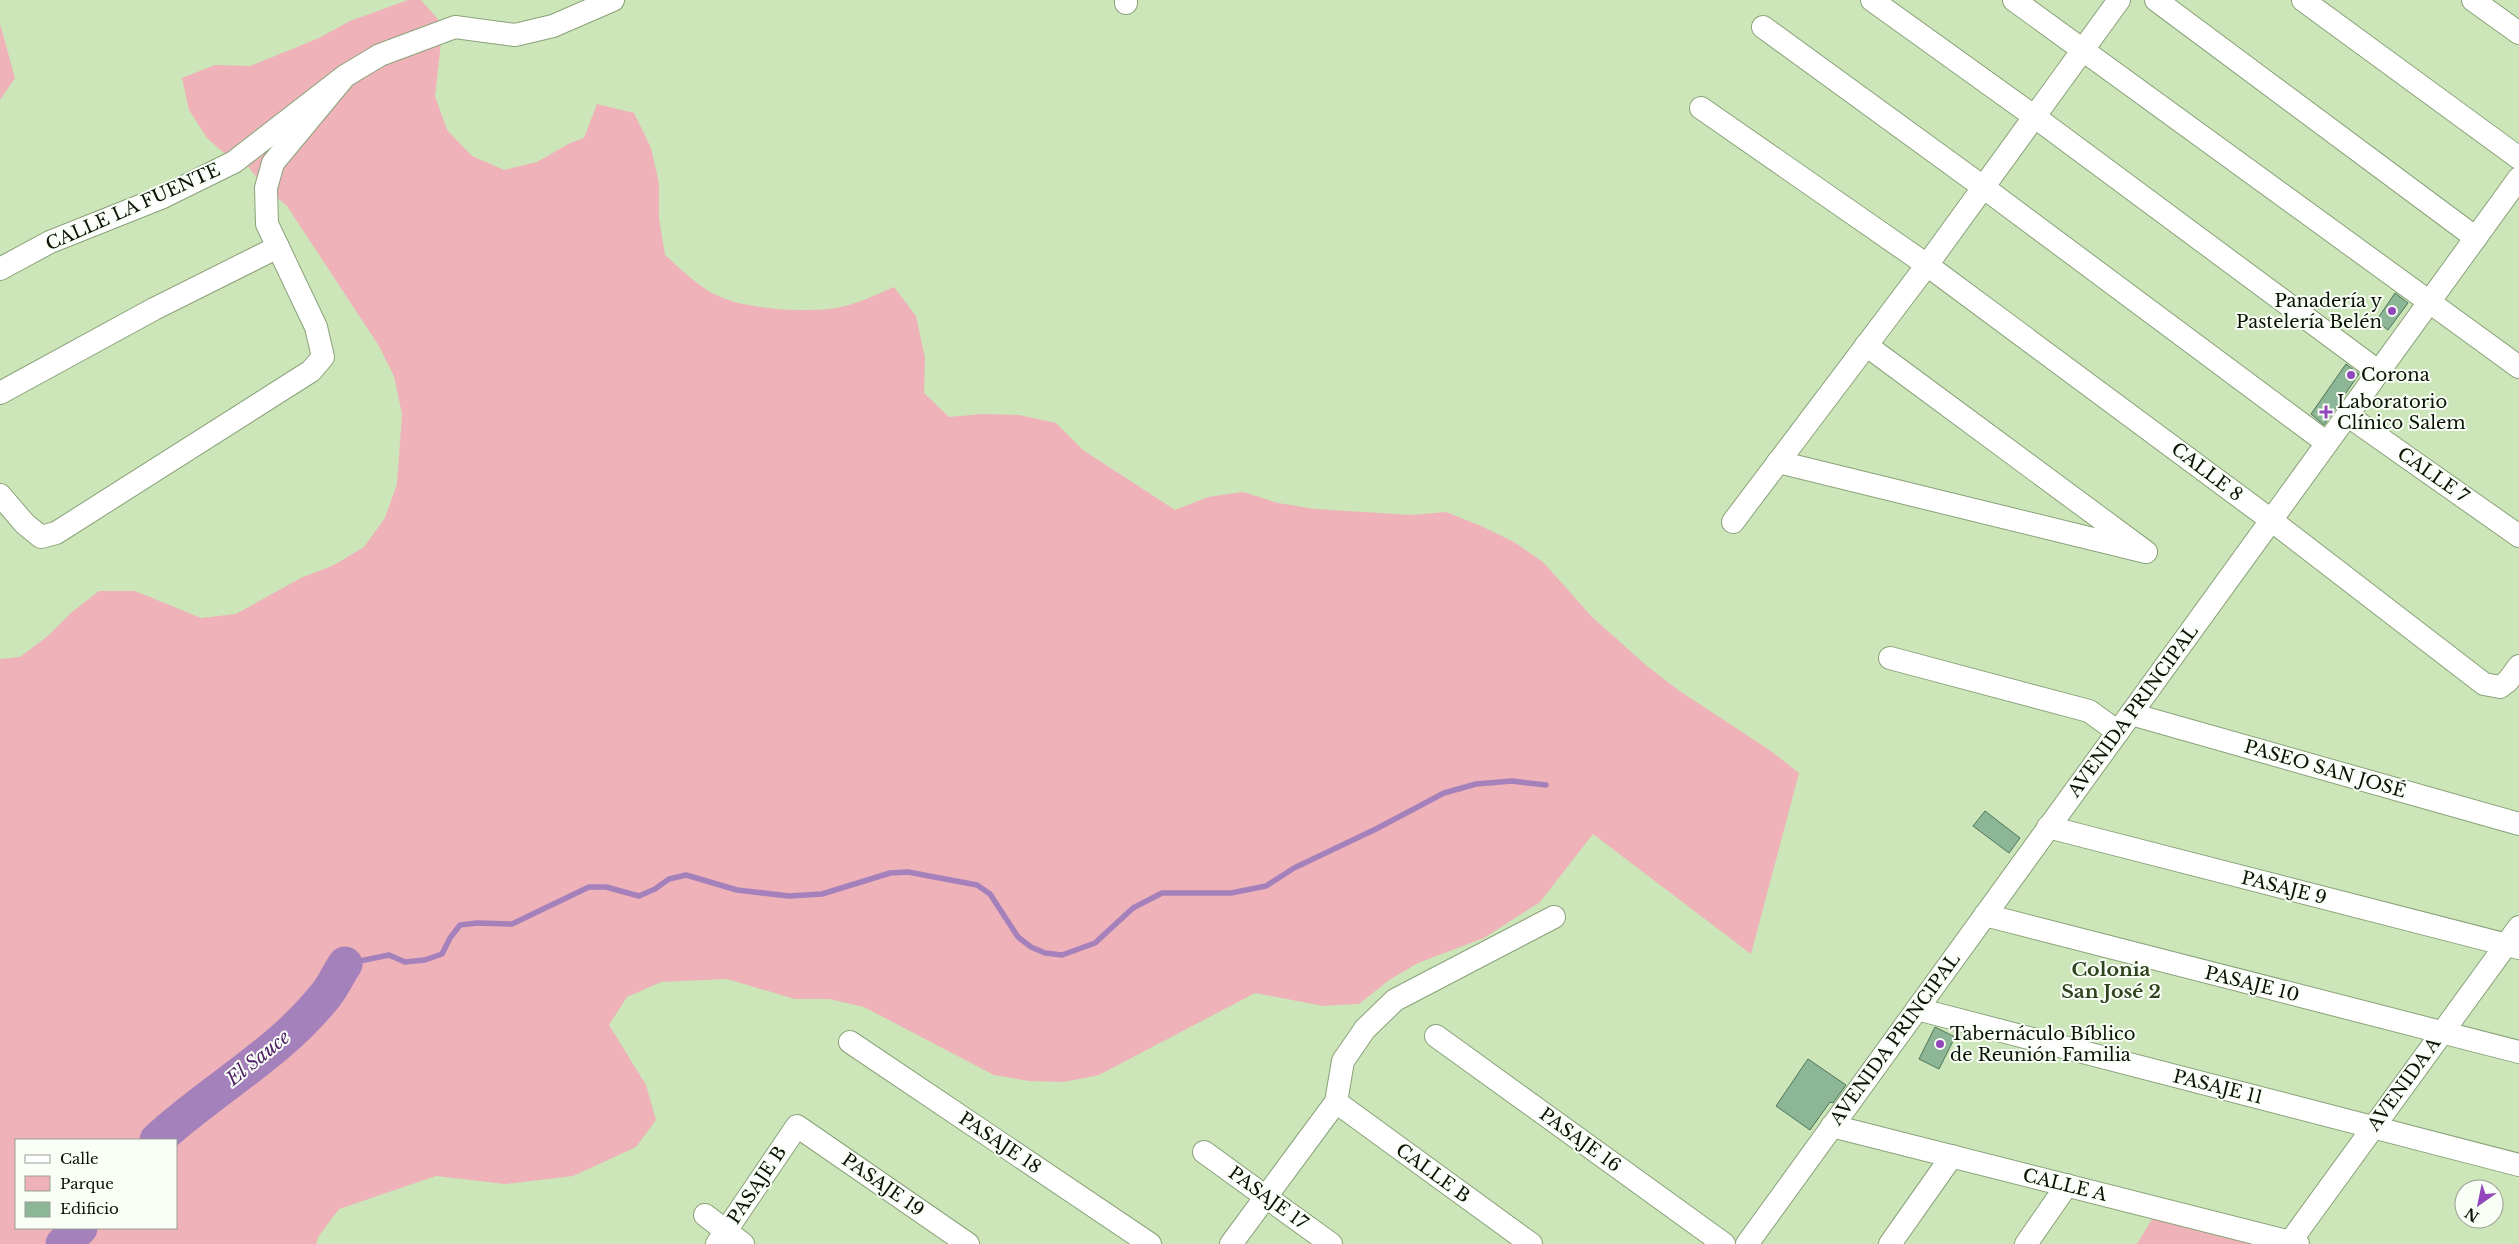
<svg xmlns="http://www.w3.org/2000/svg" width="2519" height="1244" viewBox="0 0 2519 1244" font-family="'Libre Baskerville',serif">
	<rect width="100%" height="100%" fill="#cce5b9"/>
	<g fill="#eeb2b8" fill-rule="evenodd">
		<path d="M408,0H421L443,25L435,96L447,130L472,156L504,170L537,162L570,143L584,138L597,104L634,113L651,148L659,183V219L665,255C682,270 701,290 723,298C750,309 800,312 829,309C851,307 873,296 894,287L916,316L925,358L924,393L949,417L983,414L1019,415L1056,423L1083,450L1175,510L1208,497L1243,492L1278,503L1315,509L1412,515L1446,512L1481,526L1514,542L1543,562L1592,617L1647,666L1678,690L1771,751L1799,773L1751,954L1593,834L1540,902L1484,938L1418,963L1389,980L1359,1004L1323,1006L1255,993L1099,1075L1064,1082L1029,1081L994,1075L864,1007L829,999H795L727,979L661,982L627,997L609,1025L646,1085L656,1120L636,1147L573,1176L505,1184L436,1176L339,1209L318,1237L316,1244H0V659L20,657L49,635L72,612L99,591H135L201,618L236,614L301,578L334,565L364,547L385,518L397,484L402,414L394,376L379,346L287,206L266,188L244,162H234L207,138L189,110L182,78L215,65L250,66L319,38L350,21ZM16,1140H176V1228H16Z"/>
		<polygon points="0,24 15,78 0,100"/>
		<polygon points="2158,1209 2297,1244 2137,1244"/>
	</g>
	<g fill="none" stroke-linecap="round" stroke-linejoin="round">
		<polyline stroke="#a581bc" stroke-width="5.5" points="345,964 389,955 405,962 425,960 442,954 450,938 460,925 477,923 512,924 589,887 606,887 639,896 655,889 669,879 686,875 737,890 789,896 822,894 890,873 908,872 977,885 990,894 1018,937 1031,947 1045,953 1062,955 1095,943 1133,908 1162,893 1231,893 1266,886 1294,868 1376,829 1444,793 1476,784 1512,781 1546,785"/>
		<g stroke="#a581bc" stroke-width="35">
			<path d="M157,1140C211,1090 278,1055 325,996C333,987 338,974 345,964"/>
			<polyline points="63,1244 80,1228"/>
		</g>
	</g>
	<g fill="#8cb696" stroke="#4d7558">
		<polygon points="2395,293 2408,303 2388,330 2376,321"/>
		<polygon points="2346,364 2359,374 2324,425 2311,414"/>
		<polygon points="1985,811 2020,838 2009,853 1973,826"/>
		<polygon points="1935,1027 1955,1037 1939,1069 1919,1059"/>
		<polygon points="1808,1059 1846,1085 1833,1103 1830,1102 1810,1130 1776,1106"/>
	</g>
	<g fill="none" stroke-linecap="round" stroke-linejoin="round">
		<g stroke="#8aa279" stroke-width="24">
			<g id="minor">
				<polyline points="1126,0 1126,3"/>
				<polyline points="1872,0 2035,117 2379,372"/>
				<polyline points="2014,0 2519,367"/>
				<polyline points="2156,0 2476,238"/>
				<polyline points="2303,0 2519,158"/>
				<polyline points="2473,0 2519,33"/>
				<polyline points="1763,27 1983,187 2327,443"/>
				<polyline points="1701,108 1927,265 2271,520 2484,684 2500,687 2508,681 2519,666"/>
				<polyline points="0,269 50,242 163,197 234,162 345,76 380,55 455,27 515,35 553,26 613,0"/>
				<polyline points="0,393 154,309 278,247"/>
				<polyline points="2347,415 2519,536"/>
				<polyline points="1778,462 2146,552 1866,345"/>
				<polyline points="0,495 25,524 41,537 56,533 311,371 323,357 316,327 267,224 266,188 273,163 345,76"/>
				<polyline points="1733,522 1927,265 2119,0"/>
				<polyline points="1890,658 2089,711 2118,732"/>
				<polyline points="2131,714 2519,824"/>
				<polyline points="2048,827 2519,948"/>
				<polyline points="1985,915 2519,1052"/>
				<polyline points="1917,1009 2519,1165"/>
				<polyline points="1436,1036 1724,1244"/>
				<polyline points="850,1042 1150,1244"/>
				<polyline points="1336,1102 1531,1244"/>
				<polyline points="1832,1126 2298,1244"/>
				<polyline points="1204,1152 1331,1244"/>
				<polyline points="705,1215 743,1244"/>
				<polyline points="2290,1242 2519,927"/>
				<polyline points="717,1244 797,1126 968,1244"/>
				<polyline points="1231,1244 1336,1102 1343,1061 1365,1029 1395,1000 1554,917"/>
				<polyline points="1747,1244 2519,178"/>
				<polyline points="1890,1244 1952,1156"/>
				<polyline points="2026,1244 2067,1185"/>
			</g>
		</g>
		<use href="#minor" stroke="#fff" stroke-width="22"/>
	</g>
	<g fill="#9248ba" stroke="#f9fff6" stroke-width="2">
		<circle cx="2392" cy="311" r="5"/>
		<circle cx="2351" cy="375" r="5"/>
		<path d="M2323.5 404.5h5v5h5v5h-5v5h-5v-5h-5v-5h5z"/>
		<circle cx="1940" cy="1044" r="5"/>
	</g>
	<g text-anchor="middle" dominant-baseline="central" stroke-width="4" stroke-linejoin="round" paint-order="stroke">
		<g font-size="18" fill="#0a1204" stroke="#f9fff6">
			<text transform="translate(133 207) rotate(-24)">CALLE LA FUENTE</text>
			<text transform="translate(2207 472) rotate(37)">CALLE 8</text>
			<text transform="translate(2433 475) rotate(35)">CALLE 7</text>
			<text transform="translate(2133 711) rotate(-54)">AVENIDA PRINCIPAL</text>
			<text transform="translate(2325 769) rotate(16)">PASEO SAN JOSÉ</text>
			<text transform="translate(2284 888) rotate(14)">PASAJE 9</text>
			<text transform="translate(2252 984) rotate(14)">PASAJE 10</text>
			<text transform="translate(1895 1039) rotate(-54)">AVENIDA PRINCIPAL</text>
			<text transform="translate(2404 1084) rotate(-54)">AVENIDA A</text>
			<text transform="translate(2218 1087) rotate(14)">PASAJE 11</text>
			<text transform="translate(1580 1140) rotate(36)">PASAJE 16</text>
			<text transform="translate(1000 1143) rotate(34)">PASAJE 18</text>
			<text transform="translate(1433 1173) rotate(36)">CALLE B</text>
			<text transform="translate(757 1185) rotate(-56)">PASAJE B</text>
			<text transform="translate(883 1185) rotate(35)">PASAJE 19</text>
			<text transform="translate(2065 1185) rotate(14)">CALLE A</text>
			<text transform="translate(1268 1198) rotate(36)">PASAJE 17</text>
		</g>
		<g font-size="18" fill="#0a1204" stroke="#f9fff6" text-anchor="start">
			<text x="2382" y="301" text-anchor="end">Panadería y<tspan x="2382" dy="21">Pastelería Belén</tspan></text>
			<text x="2361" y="375">Corona</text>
			<text x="2337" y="402">Laboratorio<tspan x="2337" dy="21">Clínico Salem</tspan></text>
			<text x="1950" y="1034">Tabernáculo Bíblico<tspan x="1950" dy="21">de Reunión Familia</tspan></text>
		</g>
		<g font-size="19" font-weight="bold" fill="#2f431e" stroke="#f9fff6">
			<text x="2111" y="969">Colonia<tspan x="2111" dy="22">San José 2</tspan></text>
		</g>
		<g font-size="19" font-style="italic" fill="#4f1f68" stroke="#f9fff6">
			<text transform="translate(258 1058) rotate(-39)">El Sauce</text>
		</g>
	</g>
	<rect x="15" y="1139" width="162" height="90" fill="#f9fff6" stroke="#99a095"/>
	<rect x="25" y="1155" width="25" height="8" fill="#ffffff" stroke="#99a095"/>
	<text x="60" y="1164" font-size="15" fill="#0a1204">Calle</text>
	<rect x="25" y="1176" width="25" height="15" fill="#eeb2b8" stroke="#99a095"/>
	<text x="60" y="1189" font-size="15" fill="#0a1204">Parque</text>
	<rect x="25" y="1202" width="25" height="15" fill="#8cb696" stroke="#99a095"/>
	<text x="60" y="1214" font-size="15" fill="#0a1204">Edificio</text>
	<g transform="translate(2479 1204) rotate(213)"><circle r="24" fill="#f9fff6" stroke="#99a095"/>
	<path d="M0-4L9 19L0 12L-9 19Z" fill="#9248ba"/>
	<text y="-8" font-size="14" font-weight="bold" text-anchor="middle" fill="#0a1204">N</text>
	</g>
</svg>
